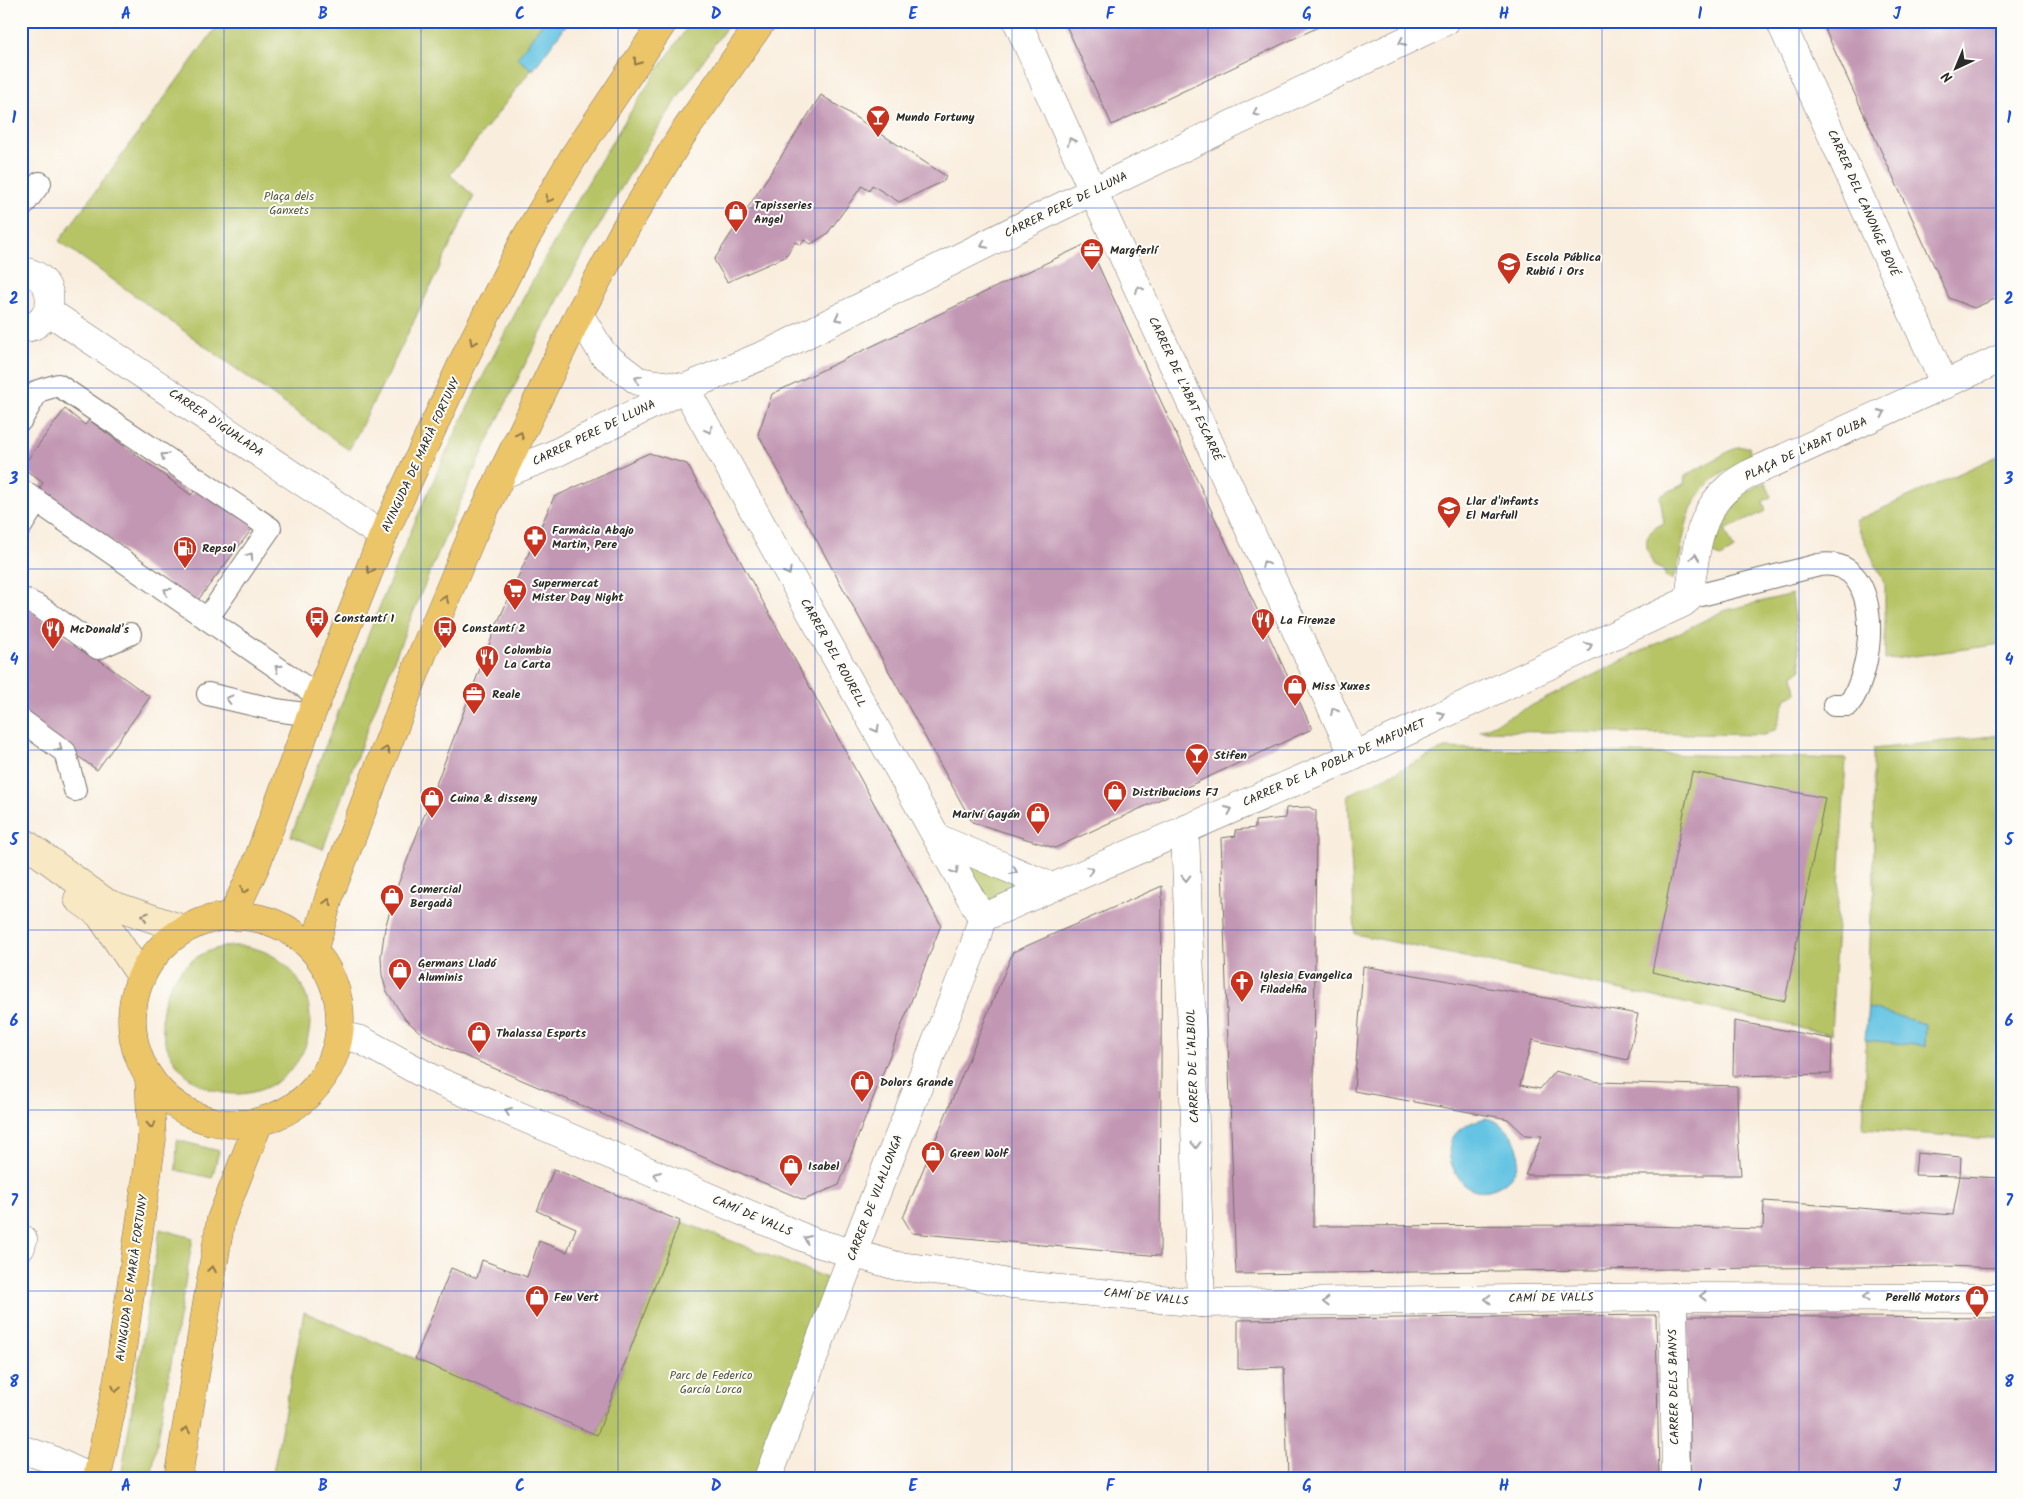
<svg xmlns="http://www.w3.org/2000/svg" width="2023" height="1499" viewBox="0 0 2023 1499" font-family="Kalam,sans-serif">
	<rect width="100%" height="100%" fill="#fdfcf7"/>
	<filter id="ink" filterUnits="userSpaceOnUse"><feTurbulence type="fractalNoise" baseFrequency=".02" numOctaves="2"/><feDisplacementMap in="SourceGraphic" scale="10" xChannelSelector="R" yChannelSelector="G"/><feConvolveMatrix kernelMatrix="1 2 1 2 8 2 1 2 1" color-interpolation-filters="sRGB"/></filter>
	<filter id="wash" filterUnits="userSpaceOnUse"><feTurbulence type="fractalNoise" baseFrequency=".0096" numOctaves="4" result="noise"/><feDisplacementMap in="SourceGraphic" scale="20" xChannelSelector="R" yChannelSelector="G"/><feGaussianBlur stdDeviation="1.12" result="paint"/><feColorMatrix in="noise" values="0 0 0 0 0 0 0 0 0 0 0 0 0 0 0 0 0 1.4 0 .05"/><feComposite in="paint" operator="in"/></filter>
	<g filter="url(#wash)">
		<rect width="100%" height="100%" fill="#f9eddd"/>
		<g fill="#b7c466" stroke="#717848">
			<polygon points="221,21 569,21 450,175 474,196 396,358 349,450 59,241"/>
			<path d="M692,21H731C549,272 427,559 323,849L291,836C327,743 361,650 399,559C449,441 506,325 570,214C607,148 647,83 692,21Z"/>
			<path d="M1737,447H1749L1751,457C1709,479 1692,491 1683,539C1680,555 1680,567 1672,580L1666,577L1663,570L1654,566C1645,546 1640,534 1664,523L1660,496L1684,484L1685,476Z"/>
			<polygon points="2002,454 2002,644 1885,660 1885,585 1855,521"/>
			<path d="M1766,482L1771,497L1763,501L1766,511L1725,530L1734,549L1720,558L1712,552C1710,545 1712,541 1714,533C1724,506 1740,493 1766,482Z"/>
			<polygon points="1792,594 1801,670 1793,674 1796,693 1786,698 1776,729 1764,735 1480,731 1723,611"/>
			<polygon points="2002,735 2002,1140 1863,1129 1871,914 1874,897 1873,749"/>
			<polygon points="1445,748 1846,759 1831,1034 1355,934 1348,795"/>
			<polygon points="951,850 1035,887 984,909"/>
			<circle cx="236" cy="1020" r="74"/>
			<polygon points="177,1140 219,1151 212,1178 176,1170"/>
			<polygon points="680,1221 842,1284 768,1478 272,1478 304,1312 597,1435"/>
			<polygon points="160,1229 193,1238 151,1478 121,1478"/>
		</g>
		<g fill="#65c4e3" stroke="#487887">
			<polygon points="544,21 569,21 533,70 517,58"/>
			<polygon points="1868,1008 1926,1024 1925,1046 1865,1040"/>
			<path d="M1486,1118C1497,1121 1504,1125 1511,1135C1541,1175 1475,1215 1455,1172C1440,1142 1456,1125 1486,1118Z"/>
		</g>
		<g id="blocks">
			<g fill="#c297b3">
				<polygon points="1064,21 1331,21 1112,125"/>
				<polygon points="1821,21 2002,21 2002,296 1974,308 1949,298"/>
				<polygon points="821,95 946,176 944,181 899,202 872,185 869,191 862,186 827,234 811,244 804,240 801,245 795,242 785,257 727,282 714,260"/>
				<polygon points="1088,243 1312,729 1055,848 972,822 758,434 772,394"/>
				<polygon points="65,409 85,425 89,420 191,495 200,485 255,525 195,604 39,488 43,483 22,467"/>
				<polygon points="649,453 687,464 941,925 839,1185 804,1200 444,1047 422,1034 405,1019 386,990 382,975 381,956 385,928 397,887 497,624 554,497"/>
				<polygon points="21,603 150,697 97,770 21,715"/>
				<polygon points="1692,772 1825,798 1785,1001 1652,972"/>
				<polygon points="1309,807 1316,811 1313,1226 1606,1225 1763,1229 1764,1201 1953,1215 1960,1176 2002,1178 2002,1225 1999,1240 2002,1240 2002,1268 1945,1266 1236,1274 1221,838 1236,836 1235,830 1255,828 1255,821 1285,818 1286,808"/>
				<polygon points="1162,886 1160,1256 912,1233 903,1218 1013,952"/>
				<polygon points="1363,966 1638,1014 1628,1060 1532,1040 1520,1085 1540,1089 1555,1071 1598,1082 1737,1086 1738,1137 1741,1175 1525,1175 1542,1136 1525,1135 1508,1119 1354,1091"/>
				<polygon points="1734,1021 1832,1039 1831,1074 1733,1076"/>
				<polygon points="1917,1153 1961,1157 1960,1176 1915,1175"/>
				<polygon points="554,1169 680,1221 597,1435 415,1359 451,1268 477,1278 482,1260 527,1277 539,1241 567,1252 576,1228 537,1211"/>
				<polygon points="1656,1315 1659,1478 1288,1478 1284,1367 1238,1369 1238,1320"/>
				<polygon points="1687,1316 2002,1318 2002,1478 1998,1476 1691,1478"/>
			</g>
		</g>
	</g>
	<g filter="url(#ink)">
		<use href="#blocks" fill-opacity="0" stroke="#736f69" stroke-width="1"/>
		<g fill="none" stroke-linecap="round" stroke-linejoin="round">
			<g stroke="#736f69" stroke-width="24">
				<g id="lane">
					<polyline points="21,208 40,183"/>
					<polyline points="21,420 38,391 58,385 270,528 207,619 318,696"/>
					<polyline points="21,490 207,619"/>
					<polyline points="21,526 37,501"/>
					<polyline points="21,598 40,607 98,648 130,634"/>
					<path d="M1689,598L1819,565C1886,555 1875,673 1848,705H1834"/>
					<polyline points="208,694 276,710 311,715"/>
					<polyline points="21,720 65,752 75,790"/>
				</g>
			</g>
			<g stroke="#736f69" stroke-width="29">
				<g id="street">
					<polyline points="1017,21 1093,191 1354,756"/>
					<polyline points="1780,21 1945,385"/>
					<path d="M21,271C64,276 54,330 21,328"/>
					<polyline points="48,311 383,536"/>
					<polyline points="579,314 603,354 638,381 685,388"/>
					<polyline points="685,388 982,918"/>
					<polyline points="501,475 552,455 685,388 771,352 1056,209 1446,21"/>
					<polyline points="1185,829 1201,1303"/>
					<polyline points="937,838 1052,887"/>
					<path d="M982,918L1354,756L1683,603L1689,598C1695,560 1696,514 1729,487C1735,482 1742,478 1749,474L2002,358"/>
					<polyline points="340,1035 361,1040 431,1078 814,1242 897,1266 969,1274 1011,1284 1201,1303 1673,1297 2002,1298"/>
					<polyline points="21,1247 23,1239"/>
					<polyline points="1673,1297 1676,1478"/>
					<polyline points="21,1449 48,1458 91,1478"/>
					<polyline points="768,1478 864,1224 974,946 982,918"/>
				</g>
			</g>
			<g stroke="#736f69" stroke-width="29">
				<g id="secondary">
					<polyline points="21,840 107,903 183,929"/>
					<polyline points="78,899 99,914 141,976"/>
				</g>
			</g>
			<g stroke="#736f69" stroke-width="29">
				<g id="primary">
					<polyline points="232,916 256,865 311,715 383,536 467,353 525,239 574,156 664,21"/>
					<circle cx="236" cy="1020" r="104"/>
					<polyline points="314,949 331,891 424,650 471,538 579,314 626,227 682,135 762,21"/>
					<polyline points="97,1478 118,1378 148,1168 152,1139 149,1077"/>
					<polyline points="178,1478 221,1219 259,1122"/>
				</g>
			</g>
			<use href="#lane" stroke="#fff" stroke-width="22"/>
			<use href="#street" stroke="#fff" stroke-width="28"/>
			<use href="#secondary" stroke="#f8e8c3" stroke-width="28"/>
			<use href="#primary" stroke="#edc569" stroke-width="28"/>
		</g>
		<defs><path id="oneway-chevron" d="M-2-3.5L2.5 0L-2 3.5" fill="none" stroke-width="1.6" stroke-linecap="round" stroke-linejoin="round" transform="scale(1.25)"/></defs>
		<g stroke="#a0a0a0">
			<use href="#oneway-chevron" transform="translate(1402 42) rotate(154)"/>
			<use href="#oneway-chevron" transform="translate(1256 113) rotate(154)"/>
			<use href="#oneway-chevron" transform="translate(1071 141) rotate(-114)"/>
			<use href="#oneway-chevron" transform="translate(984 245) rotate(153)"/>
			<use href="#oneway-chevron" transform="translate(1139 289) rotate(-115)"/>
			<use href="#oneway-chevron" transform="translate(838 318) rotate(153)"/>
			<use href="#oneway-chevron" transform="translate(638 379) rotate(-154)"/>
			<use href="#oneway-chevron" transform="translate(1882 413) rotate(-25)"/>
			<use href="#oneway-chevron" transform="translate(709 430) rotate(61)"/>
			<use href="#oneway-chevron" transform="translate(164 456) rotate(-146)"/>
			<use href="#oneway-chevron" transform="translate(250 556) rotate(-55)"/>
			<use href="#oneway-chevron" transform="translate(1695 557) rotate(-82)"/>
			<use href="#oneway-chevron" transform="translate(1265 564) rotate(-115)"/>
			<use href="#oneway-chevron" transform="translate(788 572) rotate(61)"/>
			<use href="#oneway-chevron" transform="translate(167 591) rotate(-145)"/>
			<use href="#oneway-chevron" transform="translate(1589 646) rotate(-25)"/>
			<use href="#oneway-chevron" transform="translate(278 668) rotate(-145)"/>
			<use href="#oneway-chevron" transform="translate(229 699) rotate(-166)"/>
			<use href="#oneway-chevron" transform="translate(1334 711) rotate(-115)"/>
			<use href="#oneway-chevron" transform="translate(1442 715) rotate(-25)"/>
			<use href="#oneway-chevron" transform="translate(876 729) rotate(61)"/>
			<use href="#oneway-chevron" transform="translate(59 748) rotate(40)"/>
			<use href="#oneway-chevron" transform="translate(1229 810) rotate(-24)"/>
			<use href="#oneway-chevron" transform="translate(1090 870) rotate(-24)"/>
			<use href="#oneway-chevron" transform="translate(955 871) rotate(61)"/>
			<use href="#oneway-chevron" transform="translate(1014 871) rotate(23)"/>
			<use href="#oneway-chevron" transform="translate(1186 878) rotate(88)"/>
			<use href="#oneway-chevron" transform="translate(508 1111) rotate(-157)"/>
			<use href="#oneway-chevron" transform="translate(1196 1145) rotate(88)"/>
			<use href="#oneway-chevron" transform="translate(657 1175) rotate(-157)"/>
			<use href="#oneway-chevron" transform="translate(807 1239) rotate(-157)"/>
			<use href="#oneway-chevron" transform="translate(1703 1296) rotate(180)"/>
			<use href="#oneway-chevron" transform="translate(1866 1297) rotate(-180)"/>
			<use href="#oneway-chevron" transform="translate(1488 1299) rotate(179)"/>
			<use href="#oneway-chevron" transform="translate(1326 1302) rotate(179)"/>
		</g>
		<g stroke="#8c784a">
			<use href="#oneway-chevron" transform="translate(637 62) rotate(124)"/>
			<use href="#oneway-chevron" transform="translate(549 199) rotate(121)"/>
			<use href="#oneway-chevron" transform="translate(473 342) rotate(117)"/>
			<use href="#oneway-chevron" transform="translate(520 435) rotate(-64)"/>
			<use href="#oneway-chevron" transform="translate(370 570) rotate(112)"/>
			<use href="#oneway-chevron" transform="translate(445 599) rotate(-68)"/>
			<use href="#oneway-chevron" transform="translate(386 750) rotate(-69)"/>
			<use href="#oneway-chevron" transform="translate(244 890) rotate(115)"/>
			<use href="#oneway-chevron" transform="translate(328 902) rotate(-74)"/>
			<use href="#oneway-chevron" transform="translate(151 1125) rotate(88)"/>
			<use href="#oneway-chevron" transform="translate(212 1269) rotate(-81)"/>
			<use href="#oneway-chevron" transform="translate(116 1389) rotate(102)"/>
			<use href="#oneway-chevron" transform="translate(186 1430) rotate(-81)"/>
		</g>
		<use stroke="#928a77" href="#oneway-chevron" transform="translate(145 916) rotate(-162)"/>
	</g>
	<path fill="none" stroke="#1d4ed8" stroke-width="1" stroke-opacity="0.55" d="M224,21V1478M421,21V1478M618,21V1478M815,21V1478M1012,21V1478M1208,21V1478M1405,21V1478M1602,21V1478M1799,21V1478M21,208H2002M21,388H2002M21,569H2002M21,750H2002M21,930H2002M21,1110H2002M21,1291H2002"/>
	<defs>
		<g id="bar-pin" transform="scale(1.25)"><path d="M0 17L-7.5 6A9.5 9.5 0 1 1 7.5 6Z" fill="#c8321e" stroke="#fdfcf7"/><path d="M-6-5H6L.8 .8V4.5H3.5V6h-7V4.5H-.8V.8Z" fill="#fff"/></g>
		<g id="shop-pin" transform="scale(1.25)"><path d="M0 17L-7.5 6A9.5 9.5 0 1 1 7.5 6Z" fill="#c8321e" stroke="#fdfcf7"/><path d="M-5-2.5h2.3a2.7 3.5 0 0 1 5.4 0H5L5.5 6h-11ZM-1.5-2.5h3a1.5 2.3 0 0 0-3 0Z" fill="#fff"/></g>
		<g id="office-pin" transform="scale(1.25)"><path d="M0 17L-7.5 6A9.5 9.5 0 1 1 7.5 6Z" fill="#c8321e" stroke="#fdfcf7"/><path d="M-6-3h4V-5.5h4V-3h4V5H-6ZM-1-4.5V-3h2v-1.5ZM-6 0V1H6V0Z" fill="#fff"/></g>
		<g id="school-pin" transform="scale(1.25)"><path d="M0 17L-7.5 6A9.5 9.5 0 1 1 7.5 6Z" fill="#c8321e" stroke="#fdfcf7"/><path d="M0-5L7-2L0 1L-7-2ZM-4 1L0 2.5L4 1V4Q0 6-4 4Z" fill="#fff"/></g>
		<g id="pharmacy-pin" transform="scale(1.25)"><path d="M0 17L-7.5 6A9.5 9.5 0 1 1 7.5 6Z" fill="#c8321e" stroke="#fdfcf7"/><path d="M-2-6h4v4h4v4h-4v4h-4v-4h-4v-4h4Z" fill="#fff"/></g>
		<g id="fuel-pin" transform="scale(1.25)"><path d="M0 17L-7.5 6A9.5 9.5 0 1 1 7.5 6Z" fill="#c8321e" stroke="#fdfcf7"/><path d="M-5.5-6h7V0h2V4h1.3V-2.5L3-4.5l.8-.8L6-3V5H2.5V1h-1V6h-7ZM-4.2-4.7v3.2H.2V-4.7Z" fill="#fff"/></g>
		<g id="supermarket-pin" transform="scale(1.25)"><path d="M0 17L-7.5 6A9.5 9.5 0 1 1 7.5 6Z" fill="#c8321e" stroke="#fdfcf7"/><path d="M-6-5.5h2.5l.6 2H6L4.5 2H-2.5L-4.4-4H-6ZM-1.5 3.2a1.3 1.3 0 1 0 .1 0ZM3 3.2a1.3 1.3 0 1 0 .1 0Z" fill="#fff"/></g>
		<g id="bus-pin" transform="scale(1.25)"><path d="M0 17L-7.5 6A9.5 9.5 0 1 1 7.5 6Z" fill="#c8321e" stroke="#fdfcf7"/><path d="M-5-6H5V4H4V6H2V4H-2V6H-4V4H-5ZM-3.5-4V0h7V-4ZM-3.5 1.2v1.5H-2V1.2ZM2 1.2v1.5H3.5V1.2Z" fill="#fff"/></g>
		<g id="restaurant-pin" transform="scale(1.25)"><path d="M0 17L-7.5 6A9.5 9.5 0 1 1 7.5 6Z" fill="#c8321e" stroke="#fdfcf7"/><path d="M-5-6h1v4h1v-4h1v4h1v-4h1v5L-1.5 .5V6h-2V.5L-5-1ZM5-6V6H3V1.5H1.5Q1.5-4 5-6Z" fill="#fff"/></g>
		<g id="church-pin" transform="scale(1.25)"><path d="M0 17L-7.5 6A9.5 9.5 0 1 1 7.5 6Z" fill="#c8321e" stroke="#fdfcf7"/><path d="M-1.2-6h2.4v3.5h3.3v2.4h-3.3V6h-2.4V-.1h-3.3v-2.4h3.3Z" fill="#fff"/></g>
	</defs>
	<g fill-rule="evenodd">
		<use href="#bar-pin" x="878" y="117"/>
		<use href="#shop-pin" x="736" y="212"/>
		<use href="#office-pin" x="1092" y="250"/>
		<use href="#school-pin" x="1509" y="264"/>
		<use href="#school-pin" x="1449" y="508"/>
		<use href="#pharmacy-pin" x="535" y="537"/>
		<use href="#fuel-pin" x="185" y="548"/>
		<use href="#supermarket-pin" x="515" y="590"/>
		<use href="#bus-pin" x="317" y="618"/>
		<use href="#restaurant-pin" x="1263" y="620"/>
		<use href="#bus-pin" x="445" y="628"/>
		<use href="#restaurant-pin" x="53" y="629"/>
		<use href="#restaurant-pin" x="487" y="657"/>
		<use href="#shop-pin" x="1295" y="686"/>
		<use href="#office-pin" x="474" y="694"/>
		<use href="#bar-pin" x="1197" y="755"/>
		<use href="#shop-pin" x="1115" y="792"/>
		<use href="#shop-pin" x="432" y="798"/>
		<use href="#shop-pin" x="1038" y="814"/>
		<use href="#shop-pin" x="392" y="896"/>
		<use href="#shop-pin" x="400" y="970"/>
		<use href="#church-pin" x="1242" y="982"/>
		<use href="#shop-pin" x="479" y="1033"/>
		<use href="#shop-pin" x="862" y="1082"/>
		<use href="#shop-pin" x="933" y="1153"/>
		<use href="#shop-pin" x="791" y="1166"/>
		<use href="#shop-pin" x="537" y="1297"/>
		<use href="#shop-pin" x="1977" y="1297"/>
	</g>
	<g text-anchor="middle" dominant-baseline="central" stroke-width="4" stroke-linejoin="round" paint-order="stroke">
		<g font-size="12" font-weight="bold" fill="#2b2b2b" stroke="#fdfcf7" text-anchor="start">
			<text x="896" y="117">Mundo Fortuny</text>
			<text x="754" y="205">Tapisseries<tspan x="754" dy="14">Angel</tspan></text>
			<text x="1110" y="250">Margferlí</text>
			<text x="1526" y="257">Escola Pública<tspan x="1526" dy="14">Rubió i Ors</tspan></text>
			<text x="1466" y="501">Llar d'infants<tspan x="1466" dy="14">El Marfull</tspan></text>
			<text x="552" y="530">Farmàcia Abajo<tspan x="552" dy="14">Martin, Pere</tspan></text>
			<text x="202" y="548">Repsol</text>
			<text x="532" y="583">Supermercat<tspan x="532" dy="14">Mister Day Night</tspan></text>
			<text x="334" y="618">Constantí 1</text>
			<text x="1280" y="620">La Firenze</text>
			<text x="462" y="628">Constantí 2</text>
			<text x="70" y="629">McDonald's</text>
			<text x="504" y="650">Colombia<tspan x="504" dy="14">La Carta</tspan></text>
			<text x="1312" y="686">Miss Xuxes</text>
			<text x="492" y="694">Reale</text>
			<text x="1214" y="755">Stifen</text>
			<text x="1132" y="792">Distribucions FJ</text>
			<text x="450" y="798">Cuina &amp; disseny</text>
			<text x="1020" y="814" text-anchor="end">Mariví Gayán</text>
			<text x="410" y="889">Comercial<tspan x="410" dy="14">Bergadà</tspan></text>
			<text x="418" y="963">Germans Lladó<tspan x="418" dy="14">Aluminis</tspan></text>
			<text x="1260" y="975">Iglesia Evangelica<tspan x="1260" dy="14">Filadelfia</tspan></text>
			<text x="496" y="1033">Thalassa Esports</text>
			<text x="880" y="1082">Dolors Grande</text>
			<text x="950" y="1153">Green Wolf</text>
			<text x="808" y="1166">Isabel</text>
			<text x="554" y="1297">Feu Vert</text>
			<text x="1960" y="1297" text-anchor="end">Perelló Motors</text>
		</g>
		<g font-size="12" fill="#55593d" stroke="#fdfcf7">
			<text x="289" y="196">Plaça dels<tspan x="289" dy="14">Ganxets</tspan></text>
			<text x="711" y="1375">Parc de Federico<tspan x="711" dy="14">García Lorca</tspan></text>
		</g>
		<g font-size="12" fill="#2b2b2b" stroke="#fdfcf7">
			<text transform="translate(1863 203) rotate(66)">CARRER DEL CANONGE BOVÉ</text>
			<text transform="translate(1066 205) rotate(-26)">CARRER PERE DE LLUNA</text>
			<text transform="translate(1185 389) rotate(65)">CARRER DE L'ABAT ESCARRÉ</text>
			<text transform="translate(216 423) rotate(34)">CARRER D'IGUALADA</text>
			<text transform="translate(594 433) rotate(-26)">CARRER PERE DE LLUNA</text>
			<text transform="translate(1806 449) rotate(-25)">PLAÇA DE L'ABAT OLIBA</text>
			<text transform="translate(421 455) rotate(-65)">AVINGUDA DE MARIÀ FORTUNY</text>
			<text transform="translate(833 653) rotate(61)">CARRER DEL ROURELL</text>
			<text transform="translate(1334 763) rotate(-24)">CARRER DE LA POBLA DE MAFUMET</text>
			<text transform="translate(1193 1066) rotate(-92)">CARRER DE L'ALBIOL</text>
			<text transform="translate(875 1198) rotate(-69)">CARRER DE VILALLONGA</text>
			<text transform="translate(752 1216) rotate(23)">CAMÍ DE VALLS</text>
			<text transform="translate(132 1278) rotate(-82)">AVINGUDA DE MARIÀ FORTUNY</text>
			<text transform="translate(1146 1297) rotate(6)">CAMÍ DE VALLS</text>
			<text transform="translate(1551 1298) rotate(-1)">CAMÍ DE VALLS</text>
			<text transform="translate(1674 1387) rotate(-91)">CARRER DELS BANYS</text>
		</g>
	</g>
	<rect width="2023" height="1499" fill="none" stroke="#fdfcf7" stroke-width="55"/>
	<g transform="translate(1956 68) rotate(224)" stroke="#fdfcf7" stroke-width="4" paint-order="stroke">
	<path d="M0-4L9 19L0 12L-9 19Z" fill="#2b2b2b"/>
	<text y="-8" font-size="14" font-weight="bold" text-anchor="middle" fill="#2b2b2b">N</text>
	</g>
	<rect x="28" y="28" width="1968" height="1444" fill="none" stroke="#1d4ed8" stroke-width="2"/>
	<g font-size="16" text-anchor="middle" font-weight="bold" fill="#1d4ed8">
		<text x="126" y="19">A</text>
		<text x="323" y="19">B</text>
		<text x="520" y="19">C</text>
		<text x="716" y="19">D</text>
		<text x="913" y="19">E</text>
		<text x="1110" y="19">F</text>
		<text x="1307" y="19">G</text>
		<text x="1504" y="19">H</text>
		<text x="1700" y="19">I</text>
		<text x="1897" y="19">J</text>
		<text x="14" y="123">1</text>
		<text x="2009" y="123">1</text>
		<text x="14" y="304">2</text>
		<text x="2009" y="304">2</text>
		<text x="14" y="484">3</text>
		<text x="2009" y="484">3</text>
		<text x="14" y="665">4</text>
		<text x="2009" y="665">4</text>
		<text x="14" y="845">5</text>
		<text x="2009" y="845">5</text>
		<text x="14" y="1026">6</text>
		<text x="2009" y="1026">6</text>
		<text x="14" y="1206">7</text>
		<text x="2009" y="1206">7</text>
		<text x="14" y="1387">8</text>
		<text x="2009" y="1387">8</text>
		<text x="126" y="1491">A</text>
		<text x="323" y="1491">B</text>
		<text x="520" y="1491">C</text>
		<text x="716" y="1491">D</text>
		<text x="913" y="1491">E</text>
		<text x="1110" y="1491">F</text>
		<text x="1307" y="1491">G</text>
		<text x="1504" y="1491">H</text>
		<text x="1700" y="1491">I</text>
		<text x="1897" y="1491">J</text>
	</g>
</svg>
